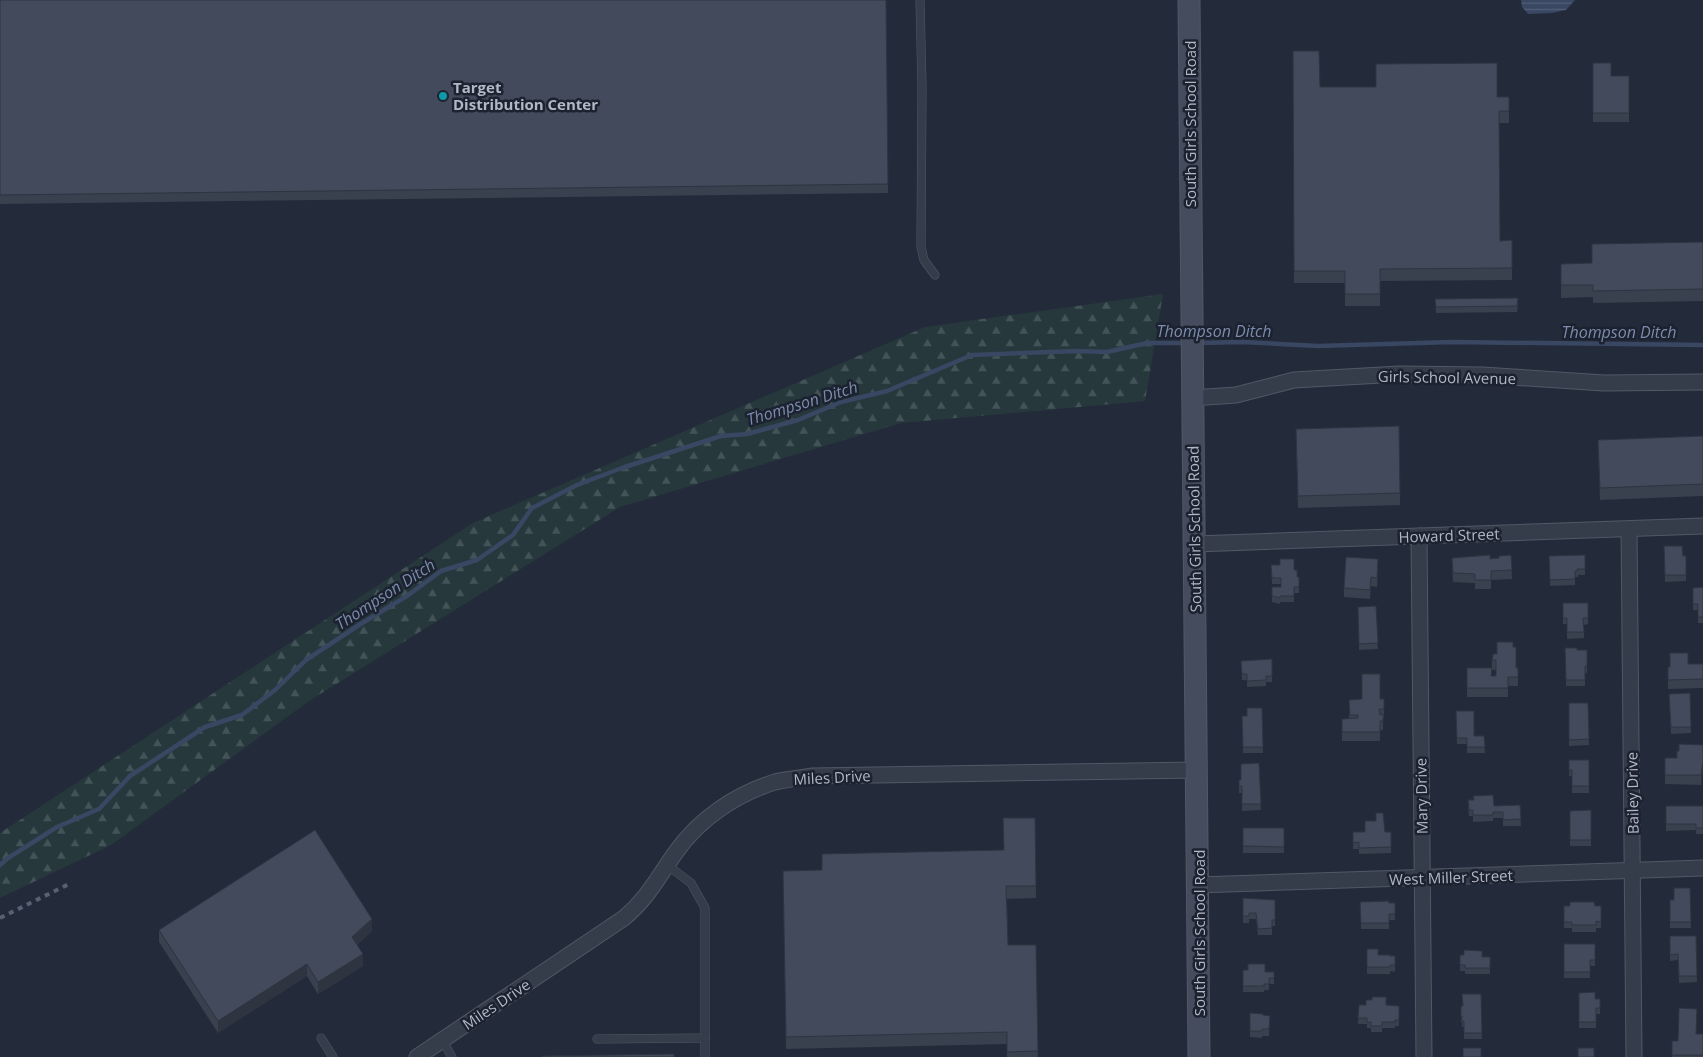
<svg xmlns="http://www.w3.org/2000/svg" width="1703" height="1057" viewBox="0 0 1703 1057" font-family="'Open Sans',sans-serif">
	<defs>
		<pattern id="forest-firs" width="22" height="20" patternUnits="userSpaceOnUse" patternTransform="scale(1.25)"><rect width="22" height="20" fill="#26383c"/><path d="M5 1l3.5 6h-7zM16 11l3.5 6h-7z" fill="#435357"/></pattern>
		<pattern id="water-rules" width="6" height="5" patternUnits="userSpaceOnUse" patternTransform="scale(1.25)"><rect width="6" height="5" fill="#394763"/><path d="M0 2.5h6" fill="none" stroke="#535f78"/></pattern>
	</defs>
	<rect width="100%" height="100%" fill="#232b3a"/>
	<polygon fill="url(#forest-firs)" points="1163,294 1145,401 901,423 620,507 309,701 111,845 0,898 0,833 473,523 925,327"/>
	<polygon fill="url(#water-rules)" points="1521,0 1575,0 1566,10 1552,13 1528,14 1522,7"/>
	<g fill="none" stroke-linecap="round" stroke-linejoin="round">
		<g stroke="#394763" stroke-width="4.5">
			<polyline points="1197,343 1243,342 1318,346 1452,342 1703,345"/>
			<polyline points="0,865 8,858 57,827 99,809 130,776 205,727 242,715 275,690 306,660 359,625 407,596 441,571 477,560 513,535 532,508 577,485 622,468 721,436 747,434 798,420 841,402 887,391 972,355 1077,351 1107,352 1147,343 1187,343"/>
		</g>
		<g stroke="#525865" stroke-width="9">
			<g id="lane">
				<polyline points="920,0 922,87 921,247 924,260 935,275"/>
				<polyline points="667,865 691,883 705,908 705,1057"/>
				<polyline points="321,1038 333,1057"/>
				<polyline points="597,1039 705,1038"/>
				<polyline points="442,1040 452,1057"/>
			</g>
		</g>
		<g stroke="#525865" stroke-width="17">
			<g id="street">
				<polyline points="1192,398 1236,395 1294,380 1399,374 1482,375 1604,383 1703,382"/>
				<polyline points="1629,529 1634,1057"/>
				<polyline points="1419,536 1424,1057"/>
				<polyline points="1195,544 1703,526"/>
				<polyline points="1198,885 1703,868"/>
				<path d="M417,1057L624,918C648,898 658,877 676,852C699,819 736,794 775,782C788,779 800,778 813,776L1197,770"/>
			</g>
		</g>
		<g stroke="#525865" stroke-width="23">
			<polyline id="secondary" points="1189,0 1199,1057"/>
		</g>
		<use href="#lane" stroke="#363d4a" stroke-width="8"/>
		<use href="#street" stroke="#363d4a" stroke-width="15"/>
		<use href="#secondary" stroke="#454c5d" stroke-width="21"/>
		<polyline stroke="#596071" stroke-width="4" stroke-dasharray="5 5" stroke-linecap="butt" points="0,918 71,883"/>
	</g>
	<g fill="#39404e">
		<polygon points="0,0 886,0 888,193 0,204"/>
		<polygon points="1293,51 1320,87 1497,97 1509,97 1509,123 1499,123 1500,241 1512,240 1512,280 1380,281 1380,306 1345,306 1345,283 1294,283"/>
		<polygon points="1593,63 1611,76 1629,76 1629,122 1593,122"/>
		<polygon points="1703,242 1703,301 1593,303 1593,297 1561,298 1561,264 1592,263"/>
		<polygon points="1435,299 1518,304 1517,312 1436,313"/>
		<polygon points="1703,436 1703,496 1600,500 1598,440"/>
		<polygon points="1296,441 1400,493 1400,505 1298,508"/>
		<polygon points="1664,546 1683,556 1686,556 1686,581 1665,582"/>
		<polygon points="1511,555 1512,579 1491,580 1491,589 1475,589 1475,583 1453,582 1452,558 1499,558"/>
		<polygon points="1585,555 1585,575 1578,575 1578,577 1575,577 1575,585 1550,586 1549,556"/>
		<polygon points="1271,565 1294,570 1297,577 1299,577 1299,593 1294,593 1294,602 1280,602 1280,604 1272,602 1272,587 1281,587 1281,584 1272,584"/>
		<polygon points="1378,568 1377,587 1371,586 1370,599 1344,597 1344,588"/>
		<polygon points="1703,587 1703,623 1698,623 1698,610 1693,610 1693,588"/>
		<polygon points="1563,603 1588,603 1588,624 1584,625 1584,638 1567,639 1567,624 1563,624"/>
		<polygon points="1376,606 1378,649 1359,650 1358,607"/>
		<polygon points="1513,647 1516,668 1518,668 1518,686 1508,686 1508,697 1467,697 1467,668 1492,676 1496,676 1496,670 1492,670 1492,660 1497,654"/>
		<polygon points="1565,648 1577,650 1587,650 1587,673 1585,673 1585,686 1566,686"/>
		<polygon points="1272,659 1272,682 1266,682 1266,686 1247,687 1247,680 1242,680 1241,661"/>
		<polygon points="1688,664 1703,664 1703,688 1668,689 1668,667"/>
		<polygon points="1690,693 1691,733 1671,734 1669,694"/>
		<polygon points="1380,699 1384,709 1384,718 1383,718 1383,730 1380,730 1380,741 1342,741 1342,719 1349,719 1349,700"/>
		<polygon points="1569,703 1588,703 1589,745 1569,746"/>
		<polygon points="1262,708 1263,753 1243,753 1242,716 1247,716"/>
		<polygon points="1456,717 1474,736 1484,736 1485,753 1467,753 1467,744 1457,744"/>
		<polygon points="1703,745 1701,785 1665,784 1665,758 1677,758 1679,751"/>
		<polygon points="1569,760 1589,760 1589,793 1572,793 1572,776 1569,776"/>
		<polygon points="1259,763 1261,810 1242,811 1242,793 1239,793 1239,780 1241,780"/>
		<polygon points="1520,805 1521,826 1503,826 1503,818 1493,818 1493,821 1473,822 1473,816 1469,816 1468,807"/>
		<polygon points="1666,806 1703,806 1703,834 1696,834 1696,830 1666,831"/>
		<polygon points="1591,810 1591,846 1570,846 1570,811"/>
		<polygon points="1035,818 1036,898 1007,899 1008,945 1036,945 1038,1057 1007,1057 1007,1044 786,1049 783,871 822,870 1003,850"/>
		<rect x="1243" y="828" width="41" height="25"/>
		<polygon points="1353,832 1391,832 1391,853 1359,854 1359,849 1353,849"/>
		<polygon points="1690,888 1691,928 1670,928 1670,900 1674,900"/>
		<polygon points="1243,898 1275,900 1275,926 1272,926 1272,935 1258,935 1256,919 1249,919 1249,923 1243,923"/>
		<polygon points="1360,902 1395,903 1395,920 1389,920 1389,929 1361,929"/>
		<polygon points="1564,906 1601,906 1601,928 1596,928 1596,932 1572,932 1572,928 1564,928"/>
		<polygon points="159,930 372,931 357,945 363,966 318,994 307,976 218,1033 159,942"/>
		<polygon points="1670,936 1696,936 1697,982 1679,983 1678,960 1670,961"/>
		<polygon points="1564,944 1595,944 1595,966 1590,966 1590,978 1564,978"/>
		<polygon points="1367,949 1378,955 1395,956 1395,972 1390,971 1390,974 1367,974"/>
		<polygon points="1460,955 1482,957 1490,957 1490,974 1465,974 1465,971 1460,971"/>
		<polygon points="1243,970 1265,972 1274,972 1274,984 1269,984 1269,990 1264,990 1264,992 1243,992"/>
		<polygon points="1579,993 1595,999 1600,999 1600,1014 1596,1014 1596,1028 1579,1028"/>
		<polygon points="1481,994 1482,1039 1464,1039 1464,1027 1462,1027 1462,1022 1461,1022 1461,1006 1462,1006"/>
		<polygon points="1359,1005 1386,1005 1399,1006 1399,1026 1395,1026 1395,1028 1382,1028 1382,1032 1371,1032 1371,1028 1367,1028 1367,1024 1358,1024"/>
		<polygon points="1250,1013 1270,1016 1269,1036 1262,1036 1262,1038 1250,1037"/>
		<polygon points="1696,1034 1703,1034 1703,1057 1672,1057 1672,1041 1678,1041"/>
	</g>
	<g fill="#2e3440">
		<polygon points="1703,762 1703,771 1701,785 1701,775"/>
		<polygon points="372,919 372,931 352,950 352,937"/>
		<polygon points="363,954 363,966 318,994 318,982"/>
		<polygon points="307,964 307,976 218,1033 218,1021"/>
	</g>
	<g fill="#424a5b" stroke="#2e3440">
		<polygon points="0,0 886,0 888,184 0,195"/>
		<polygon points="1293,51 1319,51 1320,87 1376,87 1376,64 1497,63 1497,97 1509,97 1509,111 1499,111 1500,241 1512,240 1512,268 1380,269 1380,294 1345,294 1345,271 1294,271"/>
		<polygon points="1593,63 1611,63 1611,76 1629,76 1629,113 1593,113"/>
		<polygon points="1703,242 1703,289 1593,291 1593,285 1561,285 1561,264 1592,263 1592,244"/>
		<polygon points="1518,298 1517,306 1436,307 1435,299"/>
		<polygon points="1399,426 1400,493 1298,496 1296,429"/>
		<polygon points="1703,436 1703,484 1600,488 1598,440"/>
		<polygon points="1664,546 1682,546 1683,556 1686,556 1686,575 1665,575"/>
		<polygon points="1490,555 1490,559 1499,558 1499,556 1511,555 1512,570 1491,571 1491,580 1475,580 1475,574 1453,573 1452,558"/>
		<polygon points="1585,555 1585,569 1577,569 1578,571 1575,571 1575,579 1550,580 1549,556"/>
		<polygon points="1346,557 1378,559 1377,578 1371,577 1370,590 1344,588"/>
		<polygon points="1280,559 1294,559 1294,570 1297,570 1297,577 1299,577 1299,587 1294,587 1294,596 1280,596 1280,598 1272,596 1272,587 1281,587 1281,578 1272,578 1271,565 1280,565"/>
		<polygon points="1703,587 1703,617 1698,617 1698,604 1693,604 1693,588"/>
		<polygon points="1563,603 1588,603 1588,618 1583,618 1584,632 1567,632 1567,618 1563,618"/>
		<polygon points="1376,606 1378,643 1359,644 1358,607"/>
		<polygon points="1497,642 1513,642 1513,647 1516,647 1516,668 1518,668 1518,677 1508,677 1508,688 1467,688 1467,668 1492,668 1491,676 1496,676 1496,660 1492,660 1493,654 1497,654"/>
		<polygon points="1565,648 1577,648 1577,650 1587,650 1587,666 1585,666 1585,680 1566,680"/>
		<polygon points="1670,653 1688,653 1688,664 1703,664 1703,679 1668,680 1668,667 1670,667"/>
		<polygon points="1272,659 1272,676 1266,676 1266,680 1247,681 1247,674 1242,674 1241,661"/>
		<polygon points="1362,674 1380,674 1380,699 1384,699 1384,709 1379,709 1380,715 1383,714 1383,721 1380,721 1380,732 1342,732 1342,719 1358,718 1358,715 1350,715 1349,700 1362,699"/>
		<polygon points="1690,693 1691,727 1671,727 1669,694"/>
		<polygon points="1569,703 1588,703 1589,739 1569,740"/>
		<polygon points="1247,708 1262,708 1263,747 1243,747 1242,716 1247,716"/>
		<polygon points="1456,711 1474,711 1474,736 1484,736 1485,747 1467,747 1467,738 1457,738"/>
		<polygon points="1679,744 1703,745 1703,762 1701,775 1665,775 1665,758 1677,758 1677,751 1679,751"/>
		<polygon points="1569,760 1589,760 1589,786 1572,786 1572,770 1569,770"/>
		<polygon points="1259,763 1261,804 1242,804 1242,786 1239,786 1239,780 1241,780 1241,764"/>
		<polygon points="1493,795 1494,806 1520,805 1521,819 1503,820 1503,812 1493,812 1493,815 1473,815 1473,810 1469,810 1468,800 1474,800 1473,796"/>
		<polygon points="1666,806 1703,806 1703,828 1696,828 1696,824 1666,824"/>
		<polygon points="1591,810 1591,840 1570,840 1570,811"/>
		<polygon points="1376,813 1383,813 1385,832 1391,832 1391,847 1359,848 1359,842 1353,843 1353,832 1365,832 1365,821 1376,821"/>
		<polygon points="1003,818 1035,818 1036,886 1006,886 1008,945 1036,945 1038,1051 1007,1052 1007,1032 786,1037 783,871 822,870 822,854 1004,850"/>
		<polygon points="1243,828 1284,828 1284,847 1243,846"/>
		<polygon points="315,830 372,919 352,937 363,954 318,982 307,964 218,1021 159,930"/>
		<polygon points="1674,888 1690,888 1691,922 1670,922 1670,900 1674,900"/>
		<polygon points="1243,898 1275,900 1275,920 1272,920 1272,928 1258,929 1256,913 1249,913 1249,916 1243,916"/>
		<polygon points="1389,901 1389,903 1395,903 1395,914 1389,914 1389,923 1361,923 1360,902"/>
		<polygon points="1570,902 1594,902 1595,906 1601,906 1601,922 1596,921 1596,925 1572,925 1572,922 1564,922 1564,906 1570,906"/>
		<polygon points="1670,936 1696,936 1697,976 1679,976 1678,954 1670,955"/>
		<polygon points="1564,944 1595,944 1595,960 1590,960 1590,972 1564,972"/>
		<polygon points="1367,949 1378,949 1378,955 1390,955 1390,956 1395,956 1395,965 1390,965 1390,967 1367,967"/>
		<polygon points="1464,950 1482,951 1482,957 1490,957 1490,968 1465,968 1465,965 1460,965 1460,955 1464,955"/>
		<polygon points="1248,964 1265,964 1265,972 1274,972 1274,978 1269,978 1269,984 1264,984 1264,986 1243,986 1243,970 1248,970"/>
		<polygon points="1595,992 1595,999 1600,999 1600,1008 1596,1008 1596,1022 1579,1022 1579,993"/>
		<polygon points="1462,994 1481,994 1482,1033 1464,1033 1464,1021 1462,1021 1462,1016 1461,1016 1461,1006 1463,1006"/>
		<polygon points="1372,997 1386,997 1386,1005 1399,1006 1399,1020 1395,1020 1395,1022 1382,1022 1382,1026 1371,1026 1371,1022 1367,1022 1367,1018 1358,1018 1359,1005 1366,1005 1366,1000 1372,1000"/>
		<polygon points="1679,1008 1697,1009 1696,1034 1703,1034 1703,1055 1672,1055 1672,1041 1678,1041"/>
		<polygon points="1250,1013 1263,1014 1263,1015 1270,1016 1269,1029 1262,1029 1262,1031 1250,1031"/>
		<rect x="1463" y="1048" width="18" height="9"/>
		<rect x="1578" y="1048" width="16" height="9"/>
		<polygon points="674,1054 674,1057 542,1057 542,1056"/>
	</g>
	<circle fill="#0f9aa8" stroke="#1c222f" stroke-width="2" cx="443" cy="96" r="5"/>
	<g text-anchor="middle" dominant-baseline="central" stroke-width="5" stroke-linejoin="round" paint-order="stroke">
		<g font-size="15" font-weight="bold" fill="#b2b8c6" stroke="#1c222f" text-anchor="start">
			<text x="453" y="87">Target<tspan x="453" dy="17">Distribution Center</tspan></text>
		</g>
		<g font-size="15" fill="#b2b8c6" stroke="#1c222f">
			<text transform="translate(1190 124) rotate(-90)">South Girls School Road</text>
			<text transform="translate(1447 377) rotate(1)">Girls School Avenue</text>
			<text transform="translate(1194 529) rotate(-91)">South Girls School Road</text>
			<text transform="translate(1449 535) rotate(-2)">Howard Street</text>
			<text transform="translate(832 777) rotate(-3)">Miles Drive</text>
			<text transform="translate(1632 793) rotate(-91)">Bailey Drive</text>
			<text transform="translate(1421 796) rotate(-91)">Mary Drive</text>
			<text transform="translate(1451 877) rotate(-2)">West Miller Street</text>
			<text transform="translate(1199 933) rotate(-90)">South Girls School Road</text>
			<text transform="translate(496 1004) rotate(-34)">Miles Drive</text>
		</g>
		<g font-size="16" font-style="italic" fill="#7b8cad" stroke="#1c222f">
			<text x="1214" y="331">Thompson Ditch</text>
			<text x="1619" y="332">Thompson Ditch</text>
			<text transform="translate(802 403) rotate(-17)">Thompson Ditch</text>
			<text transform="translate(385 594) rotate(-33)">Thompson Ditch</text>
		</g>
	</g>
</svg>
